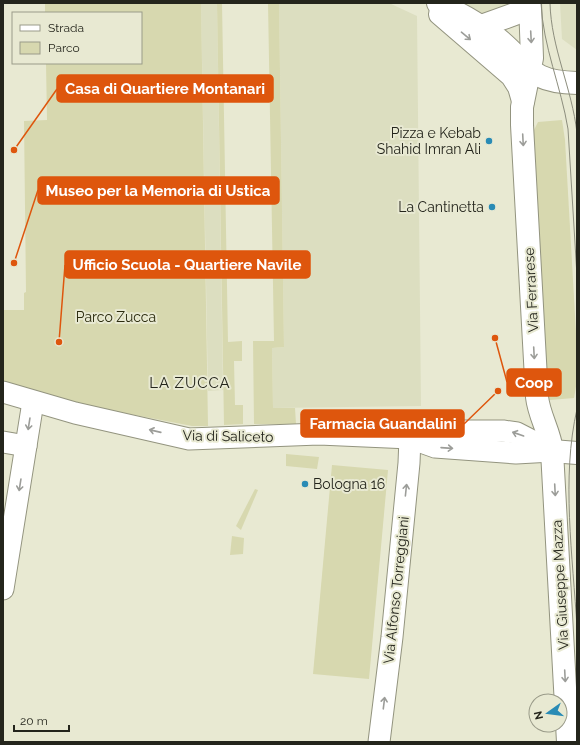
<svg xmlns="http://www.w3.org/2000/svg" width="580" height="745" viewBox="0 0 580 745" font-family="Raleway,sans-serif">
	<rect width="100%" height="100%" fill="#e8e9d2"/>
	<g fill="#dcdec0">
		<polygon points="201,3 217,3 223,390 208,391"/>
		<polygon points="279,3 389,3 417,16 421,406 273,408 272,348 284,347"/>
		<polygon points="459,3 517,3 486,16"/>
		<polygon points="560,3 577,3 577,50 562,39"/>
	</g>
	<g fill="#d7d8af">
		<polygon points="45,3 201,3 208,426 192,426 62,401 3,381 3,310 24,310 24,293 26,292 24,121 47,120 46,63 141,63 141,13 45,13"/>
		<polygon points="217,3 222,3 228,342 242,341 242,361 234,361 235,405 243,405 243,424 224,425"/>
		<polygon points="268,3 279,3 284,347 272,348 273,408 295,408 296,424 254,424 253,341 274,341"/>
		<polygon points="562,120 565,140 577,350 577,381 574,398 550,400 548,399 533,132 538,122"/>
		<polygon points="286,454 319,457 317,469 286,466"/>
		<polygon points="332,465 388,470 369,679 313,674"/>
		<polygon points="255,489 258,490 241,530 236,526"/>
		<polygon points="232,536 244,538 243,554 230,555"/>
	</g>
	<g fill="none" stroke-linecap="round" stroke-linejoin="round">
		<g stroke="#93947f" stroke-width="23">
			<g id="street">
				<polyline points="3,392 75,413 189,439 319,434 410,438 435,447 516,453 552,451"/>
				<polyline points="410,438 432,431 503,431 517,433 552,451"/>
				<polyline points="3,442 26,446"/>
				<polyline points="3,589 33,402"/>
				<polyline points="379,742 392,637 409,463 410,438"/>
			</g>
		</g>
		<g stroke="#93947f" stroke-width="24">
			<g id="secondary">
				<path d="M438,3C459,13 480,24 498,39C531,66 528,82 577,83"/>
				<path d="M530,3L532,58L522,107V125L537,397C539,416 550,432 552,451L568,742"/>
				<polyline points="440,14 512,76 519,87 523,101"/>
				<polyline points="481,26 515,14 527,3"/>
				<polyline points="552,451 577,453"/>
			</g>
		</g>
		<use href="#street" stroke="#fff" stroke-width="21"/>
		<use href="#secondary" stroke="#fff" stroke-width="22"/>
		<g stroke="#8c8d7d" stroke-width="1">
			<path d="M541,3C543,47 561,86 568,129L577,276"/>
			<path d="M550,3C551,48 572,88 577,133"/>
			<path d="M577,409C561,478 573,557 577,628"/>
		</g>
	</g>
	<defs><path id="oneway-shaft" d="M-6 0H5M1.5-3L5.5 0L1.5 3" fill="none" stroke-width="1.6" stroke-linecap="round" stroke-linejoin="round"/></defs>
	<g stroke="#9c9d99">
		<use href="#oneway-shaft" transform="translate(466 36) rotate(40)"/>
		<use href="#oneway-shaft" transform="translate(531 37) rotate(87)"/>
		<use href="#oneway-shaft" transform="translate(523 140) rotate(87)"/>
		<use href="#oneway-shaft" transform="translate(534 353) rotate(87)"/>
		<use href="#oneway-shaft" transform="translate(29 424) rotate(99)"/>
		<use href="#oneway-shaft" transform="translate(155 431) rotate(-167)"/>
		<use href="#oneway-shaft" transform="translate(518 434) rotate(-161)"/>
		<use href="#oneway-shaft" transform="translate(447 448) rotate(4)"/>
		<use href="#oneway-shaft" transform="translate(20 485) rotate(99)"/>
		<use href="#oneway-shaft" transform="translate(406 490) rotate(-84)"/>
		<use href="#oneway-shaft" transform="translate(555 490) rotate(87)"/>
		<use href="#oneway-shaft" transform="translate(565 676) rotate(87)"/>
		<use href="#oneway-shaft" transform="translate(384 703) rotate(-83)"/>
	</g>
	<g fill="#298bb5" stroke="#e8e9d2" stroke-width="1.5">
		<circle cx="489" cy="141" r="4"/>
		<circle cx="492" cy="207" r="4"/>
		<circle cx="305" cy="484" r="4"/>
	</g>
	<g text-anchor="middle" dominant-baseline="central" stroke-width="4" stroke-linejoin="round" paint-order="stroke">
		<g font-size="14" fill="#24251c" stroke="#e8e9d2" text-anchor="end">
			<text x="481" y="133">Pizza e Kebab<tspan x="481" dy="16">Shahid Imran Ali</tspan></text>
			<text x="484" y="207">La Cantinetta</text>
			<text x="313" y="484" text-anchor="start">Bologna 16</text>
		</g>
		<g font-size="14" fill="#24251c" stroke="#e8e9d2">
			<text transform="translate(531 290) rotate(-93)">Via Ferrarese</text>
			<text transform="translate(228 436) rotate(1)">Via di Saliceto</text>
			<text transform="translate(560 585) rotate(-93)">Via Giuseppe Mazza</text>
			<text transform="translate(396 590) rotate(-84)">Via Alfonso Torreggiani</text>
		</g>
		<g font-size="14" fill="#2c2c0f" stroke="#e8e9d2">
			<text x="116" y="317">Parco Zucca</text>
		</g>
		<g font-size="15" letter-spacing="1" fill="#24251c" stroke="#e8e9d2">
			<text x="190" y="383">LA ZUCCA</text>
		</g>
	</g>
	<path fill="none" stroke="#de560d" stroke-width="1.5" d="M14 150L57 89M14 263L38 190M59 342L65 265M495 338L507 382M498 391L464 424"/>
	<g fill="#de560d" stroke="#e8e9d2" stroke-width="1.5">
		<circle cx="14" cy="150" r="4"/>
		<circle cx="14" cy="263" r="4"/>
		<circle cx="59" cy="342" r="4"/>
		<circle cx="495" cy="338" r="4"/>
		<circle cx="498" cy="391" r="4"/>
	</g>
	<g fill="#de560d" stroke="#de560d" stroke-width="1.5">
		<rect x="57" y="75" width="216" height="27" rx="4"/>
		<rect x="38" y="177" width="241" height="27" rx="4"/>
		<rect x="65" y="251" width="245" height="27" rx="4"/>
		<rect x="507" y="369" width="54" height="27" rx="4"/>
		<rect x="301" y="410" width="163" height="27" rx="4"/>
	</g>
	<g font-size="15" text-anchor="middle" font-weight="bold" fill="#fff">
		<text x="165" y="94">Casa di Quartiere Montanari</text>
		<text x="158" y="196">Museo per la Memoria di Ustica</text>
		<text x="187" y="270">Ufficio Scuola - Quartiere Navile</text>
		<text x="534" y="388">Coop</text>
		<text x="383" y="429">Farmacia Guandalini</text>
	</g>
	<rect width="580" height="745" fill="none" stroke="#24251c" stroke-width="8"/>
	<rect x="12" y="12" width="130" height="52" fill="#e8e9d2" stroke="#9a9b89"/>
	<rect x="20" y="25" width="20" height="6" fill="#ffffff" stroke="#9a9b89"/>
	<text x="48" y="32" font-size="12" fill="#24251c">Strada</text>
	<rect x="20" y="42" width="20" height="12" fill="#d7d8af" stroke="#9a9b89"/>
	<text x="48" y="52" font-size="12" fill="#24251c">Parco</text>
	<g transform="translate(548 713) rotate(256)"><circle r="19" fill="#e8e9d2" stroke="#9a9b89"/>
	<path d="M0-3L7 15L0 10L-7 15Z" fill="#298bb5"/>
	<text y="-6" font-size="11" font-weight="bold" text-anchor="middle" fill="#24251c">N</text>
	</g>
	<path d="M14 725v6h55v-6" fill="none" stroke="#24251c" stroke-width="2"/>
	<text x="20" y="725" font-size="12" fill="#24251c" stroke="#e8e9d2" stroke-width="3" paint-order="stroke">20 m</text>
</svg>
